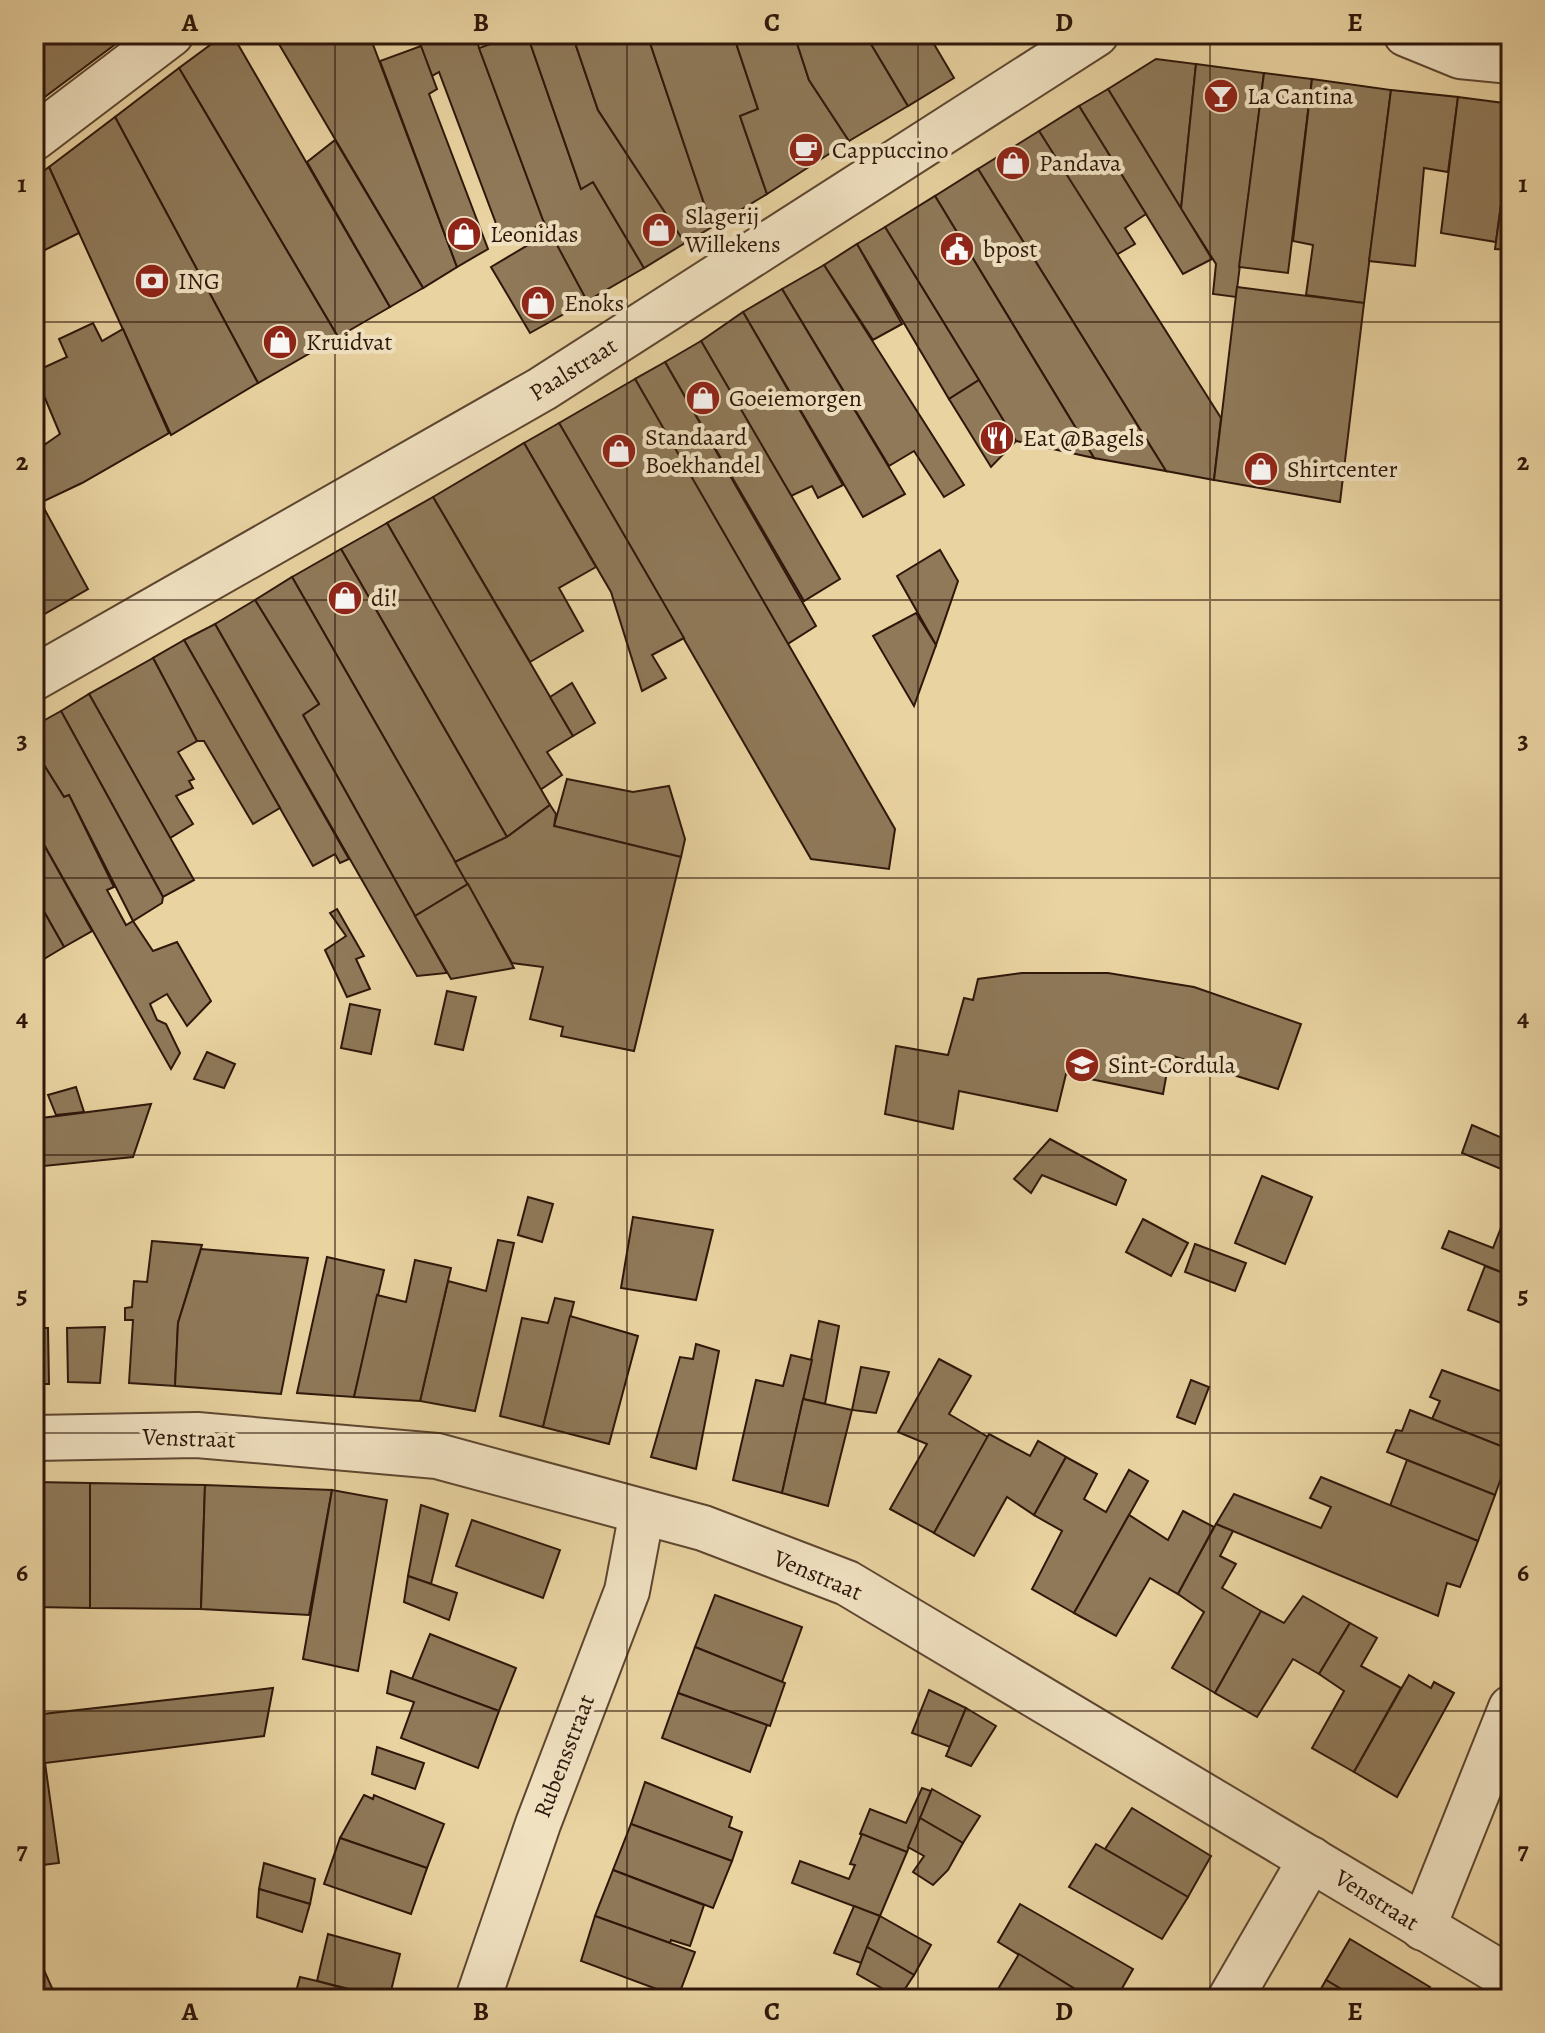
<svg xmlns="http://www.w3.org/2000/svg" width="1545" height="2033" viewBox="0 0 1545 2033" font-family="Alegreya,serif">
	<rect width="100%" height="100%" fill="#e9d3a1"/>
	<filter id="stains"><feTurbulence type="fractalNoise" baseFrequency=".0025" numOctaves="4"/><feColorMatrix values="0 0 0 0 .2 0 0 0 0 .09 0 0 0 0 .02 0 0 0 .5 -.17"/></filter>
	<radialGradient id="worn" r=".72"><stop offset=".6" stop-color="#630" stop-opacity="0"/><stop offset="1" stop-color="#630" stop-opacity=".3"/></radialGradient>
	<g fill="#8f7959" stroke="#2e170a" stroke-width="2">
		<polygon points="42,34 129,34 34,105 34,40"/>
		<polygon points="225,34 232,34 390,307 338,337 179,68"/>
		<polygon points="273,34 369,34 457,267 423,288"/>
		<polygon points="416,34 474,34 544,222 510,243 508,239 503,242 439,72 432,76"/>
		<polygon points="519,34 527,34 581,189 593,182 644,268 587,301 543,220 479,48"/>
		<polygon points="527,34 572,34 598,110 685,243 644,268 593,182 581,189"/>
		<polygon points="572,34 647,34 712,227 685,243 598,110"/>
		<polygon points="647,34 733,34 758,109 740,116 767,194 712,227"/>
		<polygon points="733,34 794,34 809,80 849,141 767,194 740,116 758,109"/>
		<polygon points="794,34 865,34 908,106 849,141 809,80"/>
		<polygon points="865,34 928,34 954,78 908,106"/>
		<polygon points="421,46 437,89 429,94 488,249 457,267 380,61"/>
		<polygon points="1156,59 1196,64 1181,209 1108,89"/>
		<polygon points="1196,64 1264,73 1236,297 1213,294 1216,264 1181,209"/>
		<polygon points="179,68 338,337 258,383 115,117"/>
		<polygon points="1264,73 1312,79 1288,273 1239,267"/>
		<polygon points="1312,79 1391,90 1364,303 1306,295 1313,245 1293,241"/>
		<polygon points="1108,89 1212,259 1183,274 1079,106"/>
		<polygon points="1391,90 1458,97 1448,172 1424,168 1415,266 1369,261"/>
		<polygon points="1458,97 1511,104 1511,131 1496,242 1441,233"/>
		<polygon points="1079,106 1146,214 1125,228 1135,244 1116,255 1039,131"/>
		<polygon points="115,117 258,383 171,435 49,167"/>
		<polygon points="1039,131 1221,418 1214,480 1166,471 978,169"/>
		<polygon points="1511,131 1511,250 1495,249"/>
		<polygon points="335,140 423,288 390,307 307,162"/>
		<polygon points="49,167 79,233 39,253 34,242 34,178"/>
		<polygon points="978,169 1166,471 1094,458 935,196"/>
		<polygon points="935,196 1094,458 1016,441 885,227"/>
		<polygon points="885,227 979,380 949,399 857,244"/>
		<polygon points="550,232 587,301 530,333 491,267"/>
		<polygon points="857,244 902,324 873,340 824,265"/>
		<polygon points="824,265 964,485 944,497 914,451 889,466 782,289"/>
		<polygon points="1237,287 1364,303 1340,502 1214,480"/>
		<polygon points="782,289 905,494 863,517 743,312"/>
		<polygon points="743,312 843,485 818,498 812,486 791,496 701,341"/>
		<polygon points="93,323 102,341 123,329 169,433 82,483 40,503 34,490 34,452 60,434 34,372 67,357 59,339"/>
		<polygon points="701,341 840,579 804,601 665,362"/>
		<polygon points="665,362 816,626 786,645 635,379"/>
		<polygon points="635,379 895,829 889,869 811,859 559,423"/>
		<polygon points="979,380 1016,441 991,467 949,399"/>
		<polygon points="559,423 684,638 652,655 666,678 642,691 611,592 524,443"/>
		<polygon points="524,443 596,567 559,588 583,631 530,662 433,497"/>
		<polygon points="34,490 88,589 34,620"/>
		<polygon points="433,497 573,736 547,752 562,775 540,790 387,523"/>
		<polygon points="387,523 550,805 507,837 341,549"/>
		<polygon points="341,549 507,837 455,862 292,577"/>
		<polygon points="940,550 958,581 936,645 897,576"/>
		<polygon points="292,577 468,884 415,916 303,715 319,704 255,600"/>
		<polygon points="255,600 319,704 303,715 447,973 417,976 215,624"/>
		<polygon points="916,613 936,645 914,706 873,636"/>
		<polygon points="215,624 349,859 340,863 335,854 313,866 184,640"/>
		<polygon points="184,640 280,808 253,824 204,741 197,741 153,658"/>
		<polygon points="153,658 197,741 178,752 194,779 189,781 193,788 176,796 193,824 170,838 89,694"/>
		<polygon points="572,683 595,723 573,736 550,697"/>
		<polygon points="89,694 194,880 163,897 61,711"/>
		<polygon points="61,711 163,897 162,903 133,921 69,795 64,797 34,749 34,726"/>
		<polygon points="34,749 64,797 69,795 114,887 107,890 126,925 133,921 153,951 177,942 211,1001 187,1026 167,994 150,1004 157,1020 166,1024 180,1053 171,1069 34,827"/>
		<polygon points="567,779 633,792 669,786 685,839 681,857 554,826"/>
		<polygon points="550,805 556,814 554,826 681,857 634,1051 561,1036 563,1027 530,1019 543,967 512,963 455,862 507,837"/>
		<polygon points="34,827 92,931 64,947 34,894"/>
		<polygon points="468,884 514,968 451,979 415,916"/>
		<polygon points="34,894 64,947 34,965"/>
		<polygon points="337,909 364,956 356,959 370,989 347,997 325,950 346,936 330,913"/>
		<polygon points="1022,973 1108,973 1194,987 1301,1024 1278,1089 1170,1055 1163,1094 1066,1074 1057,1111 959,1091 953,1129 885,1114 896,1046 948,1055 964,998 973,1000 978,979"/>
		<polygon points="447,991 476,997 463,1050 435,1044"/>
		<polygon points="350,1004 380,1010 371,1054 341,1048"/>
		<polygon points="207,1052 235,1064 224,1088 194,1079"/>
		<polygon points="76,1087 84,1112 56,1115 48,1095"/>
		<polygon points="34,1100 43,1118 34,1119"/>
		<polygon points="151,1104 133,1157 34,1167 34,1119"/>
		<polygon points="1472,1125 1509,1141 1511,1135 1511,1173 1462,1153"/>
		<polygon points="1050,1139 1126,1180 1116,1205 1042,1175 1031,1193 1014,1179"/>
		<polygon points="1262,1176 1312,1197 1285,1264 1235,1243"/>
		<polygon points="1511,1192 1511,1223 1501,1219"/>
		<polygon points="528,1197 553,1204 542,1242 518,1235"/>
		<polygon points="633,1217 713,1230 696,1300 621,1288"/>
		<polygon points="1143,1219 1188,1243 1171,1276 1126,1252"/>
		<polygon points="1504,1220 1511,1223 1511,1276 1442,1248 1449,1231 1493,1248"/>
		<polygon points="498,1240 514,1243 475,1411 420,1401 448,1281 486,1291"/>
		<polygon points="152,1241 202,1245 178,1323 175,1386 129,1383 133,1320 125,1320 125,1308 132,1307 134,1281 147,1282"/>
		<polygon points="1195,1244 1246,1263 1235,1291 1185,1272"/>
		<polygon points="201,1249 308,1258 281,1394 175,1386 178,1323"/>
		<polygon points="327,1257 384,1270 354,1397 297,1393"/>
		<polygon points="415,1260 451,1268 420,1401 354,1397 377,1295 406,1302"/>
		<polygon points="1485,1266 1511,1276 1511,1327 1468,1310"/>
		<polygon points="555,1298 574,1302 543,1427 500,1416 522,1318 548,1323"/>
		<polygon points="570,1316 638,1336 609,1444 543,1427"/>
		<polygon points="819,1321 839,1326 825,1404 803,1399"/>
		<polygon points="105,1327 100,1383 68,1382 67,1328"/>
		<polygon points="34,1328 48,1328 49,1384 34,1384"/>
		<polygon points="696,1344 719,1351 696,1469 651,1457 680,1357 693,1359"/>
		<polygon points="791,1355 812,1360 782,1493 733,1480 756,1380 783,1386"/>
		<polygon points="939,1359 971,1376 949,1414 988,1437 934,1533 890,1509 927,1444 898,1432"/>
		<polygon points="861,1367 889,1372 876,1413 852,1410"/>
		<polygon points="1442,1370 1511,1395 1511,1450 1432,1419 1440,1401 1430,1397"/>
		<polygon points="1191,1380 1209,1387 1195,1424 1177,1417"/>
		<polygon points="803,1399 852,1410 828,1506 782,1493"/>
		<polygon points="1410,1410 1511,1450 1495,1495 1387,1452 1396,1430 1402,1431"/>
		<polygon points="989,1434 1030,1456 1038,1441 1066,1457 1034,1515 1007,1497 974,1556 934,1533"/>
		<polygon points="1066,1457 1097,1474 1084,1499 1106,1512 1129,1470 1148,1481 1074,1613 1032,1589 1062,1531 1034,1515"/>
		<polygon points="1407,1460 1495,1495 1478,1541 1390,1506"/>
		<polygon points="1321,1477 1478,1541 1460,1587 1447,1583 1438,1616 1216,1524 1234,1494 1321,1528 1331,1507 1310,1498"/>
		<polygon points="34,1482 90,1483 90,1608 34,1607"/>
		<polygon points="90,1483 205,1485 201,1609 90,1608"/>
		<polygon points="205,1485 332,1490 309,1615 201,1609"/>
		<polygon points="332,1490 387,1500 358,1671 303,1659"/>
		<polygon points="421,1505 448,1514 431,1584 408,1576"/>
		<polygon points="1183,1511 1214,1527 1178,1594 1150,1578 1116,1636 1074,1613 1129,1515 1168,1540"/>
		<polygon points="472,1520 560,1550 543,1598 456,1566"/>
		<polygon points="1216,1524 1233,1531 1220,1556 1236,1564 1222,1588 1261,1611 1215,1693 1172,1668 1204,1612 1178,1594"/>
		<polygon points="408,1576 457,1593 449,1620 404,1602"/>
		<polygon points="715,1595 802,1627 782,1682 695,1647"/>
		<polygon points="1303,1596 1350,1623 1319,1674 1293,1659 1257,1717 1215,1693 1261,1611 1284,1623"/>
		<polygon points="1350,1623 1377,1638 1361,1666 1401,1688 1354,1772 1312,1748 1344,1691 1319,1674"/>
		<polygon points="430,1634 516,1668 499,1711 412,1679"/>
		<polygon points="695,1647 785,1683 770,1726 678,1693"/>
		<polygon points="391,1671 499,1711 478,1768 401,1738 414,1702 387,1693"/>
		<polygon points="1409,1675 1431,1688 1434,1682 1454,1693 1397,1797 1354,1772"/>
		<polygon points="273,1688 264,1736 45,1763 38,1761 34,1749 34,1715"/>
		<polygon points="929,1690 966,1708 950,1747 912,1733"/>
		<polygon points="678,1693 767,1725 750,1772 662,1738"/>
		<polygon points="966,1708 996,1726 971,1766 946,1756"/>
		<polygon points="377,1747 424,1763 415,1789 372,1774"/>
		<polygon points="34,1762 45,1763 59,1863 34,1866"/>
		<polygon points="645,1782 732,1817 729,1827 742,1832 732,1861 631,1824"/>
		<polygon points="922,1788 931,1791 907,1852 860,1834 870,1809 906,1823"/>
		<polygon points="932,1789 980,1816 963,1843 920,1818"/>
		<polygon points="364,1795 373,1799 374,1795 444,1824 427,1868 340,1838"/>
		<polygon points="1132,1808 1211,1856 1188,1897 1105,1849"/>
		<polygon points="920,1818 963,1843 948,1870 933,1885 913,1872 924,1856 908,1847"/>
		<polygon points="631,1824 732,1861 713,1908 613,1870"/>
		<polygon points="862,1834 907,1852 880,1916 792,1883 800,1861 849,1879 855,1865 850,1864"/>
		<polygon points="340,1838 427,1868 411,1914 324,1884"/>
		<polygon points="1096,1844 1188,1897 1162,1939 1069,1887"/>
		<polygon points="264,1863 315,1879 310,1904 259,1889"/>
		<polygon points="613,1870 704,1905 690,1946 671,1940 670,1943 595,1916"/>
		<polygon points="259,1889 310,1904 302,1932 257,1917"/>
		<polygon points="1020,1904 1133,1969 1116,1999 1091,1999 998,1942"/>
		<polygon points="854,1906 880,1916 861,1963 834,1953"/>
		<polygon points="595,1916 695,1952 678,1997 581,1961"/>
		<polygon points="880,1916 931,1945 914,1975 867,1947"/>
		<polygon points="328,1934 400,1954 389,1999 317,1981"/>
		<polygon points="1350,1939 1430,1987 1423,1999 1358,1999 1326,1980"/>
		<polygon points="867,1947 914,1975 899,1998 857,1974"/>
		<polygon points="1019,1954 1091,1999 992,1999"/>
		<polygon points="34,1967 43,1968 57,1999 34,1999"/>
		<polygon points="300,1977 317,1981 384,1999 294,1999"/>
		<polygon points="1326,1980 1358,1999 1315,1999"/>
	</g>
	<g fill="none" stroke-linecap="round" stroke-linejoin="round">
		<g stroke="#5d4630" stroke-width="48">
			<g id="street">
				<polyline points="1406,34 1460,56 1511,61"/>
				<polyline points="34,138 171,34"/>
				<polyline points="34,678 542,389 1096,34"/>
				<polyline points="34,1438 197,1435 437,1456 703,1528 847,1583 1511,1979"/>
				<polyline points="1423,1928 1511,1708"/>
				<polyline points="478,1999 538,1824 627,1591 642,1512"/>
				<polyline points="1230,1999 1311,1859"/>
			</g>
		</g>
		<use href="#street" stroke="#f1e2c2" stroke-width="44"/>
	</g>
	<path fill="none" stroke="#2e170a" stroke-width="2" stroke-opacity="0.55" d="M335,34V1999M627,34V1999M918,34V1999M1210,34V1999M34,322H1511M34,600H1511M34,878H1511M34,1155H1511M34,1433H1511M34,1711H1511"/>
	<defs>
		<g id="bar-disc" transform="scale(1.8)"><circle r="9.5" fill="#8f2418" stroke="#f1e2c2"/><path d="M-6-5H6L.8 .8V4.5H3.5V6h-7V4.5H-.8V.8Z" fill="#fff"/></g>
		<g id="cafe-disc" transform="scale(1.8)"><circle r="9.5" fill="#8f2418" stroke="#f1e2c2"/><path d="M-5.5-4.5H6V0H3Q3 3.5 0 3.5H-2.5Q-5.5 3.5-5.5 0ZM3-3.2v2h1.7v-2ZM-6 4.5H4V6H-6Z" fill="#fff"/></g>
		<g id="shop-disc" transform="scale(1.8)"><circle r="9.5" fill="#8f2418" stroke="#f1e2c2"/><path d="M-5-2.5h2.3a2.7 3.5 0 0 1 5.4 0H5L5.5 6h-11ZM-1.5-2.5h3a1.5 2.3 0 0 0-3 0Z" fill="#fff"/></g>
		<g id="civic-disc" transform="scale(1.8)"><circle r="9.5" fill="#8f2418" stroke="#f1e2c2"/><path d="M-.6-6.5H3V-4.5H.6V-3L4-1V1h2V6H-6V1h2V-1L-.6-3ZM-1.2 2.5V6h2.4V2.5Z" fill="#fff"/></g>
		<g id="bank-disc" transform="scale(1.8)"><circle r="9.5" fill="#8f2418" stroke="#f1e2c2"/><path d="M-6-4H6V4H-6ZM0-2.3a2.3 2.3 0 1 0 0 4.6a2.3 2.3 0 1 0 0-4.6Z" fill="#fff"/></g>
		<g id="restaurant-disc" transform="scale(1.8)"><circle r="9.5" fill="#8f2418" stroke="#f1e2c2"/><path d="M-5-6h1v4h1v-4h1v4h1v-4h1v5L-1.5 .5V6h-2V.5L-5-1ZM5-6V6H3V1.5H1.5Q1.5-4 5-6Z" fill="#fff"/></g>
		<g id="school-disc" transform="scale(1.8)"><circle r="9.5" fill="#8f2418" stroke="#f1e2c2"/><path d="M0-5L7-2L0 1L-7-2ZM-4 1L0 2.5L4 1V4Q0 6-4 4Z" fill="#fff"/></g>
	</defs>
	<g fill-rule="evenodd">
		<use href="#bar-disc" x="1221" y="96"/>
		<use href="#cafe-disc" x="806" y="150"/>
		<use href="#shop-disc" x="1013" y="163"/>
		<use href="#shop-disc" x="659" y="230"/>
		<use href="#shop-disc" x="464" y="234"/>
		<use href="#civic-disc" x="957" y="249"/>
		<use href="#bank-disc" x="152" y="281"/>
		<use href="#shop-disc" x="538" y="303"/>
		<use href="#shop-disc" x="280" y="342"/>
		<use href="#shop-disc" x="703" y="398"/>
		<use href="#restaurant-disc" x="997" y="438"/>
		<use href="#shop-disc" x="619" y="451"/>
		<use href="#shop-disc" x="1261" y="469"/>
		<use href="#shop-disc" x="345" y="598"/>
		<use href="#school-disc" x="1082" y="1065"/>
	</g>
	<g text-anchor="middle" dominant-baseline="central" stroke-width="8" stroke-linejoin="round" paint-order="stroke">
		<g font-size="24" fill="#2e170a" stroke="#f1e2c2" text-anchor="start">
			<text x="1247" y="96">La Cantina</text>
			<text x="832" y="150">Cappuccino</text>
			<text x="1039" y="163">Pandava</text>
			<text x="685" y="216">Slagerij<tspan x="685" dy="28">Willekens</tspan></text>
			<text x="490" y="234">Leonidas</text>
			<text x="983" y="249">bpost</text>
			<text x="178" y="281">ING</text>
			<text x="564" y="303">Enoks</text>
			<text x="306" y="342">Kruidvat</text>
			<text x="729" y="398">Goeiemorgen</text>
			<text x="645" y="437">Standaard<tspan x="645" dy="28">Boekhandel</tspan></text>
			<text x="1023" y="438">Eat @Bagels</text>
			<text x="1287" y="469">Shirtcenter</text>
			<text x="371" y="598">di!</text>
			<text x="1108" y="1065">Sint-Cordula</text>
		</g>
		<g font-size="24" fill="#2e170a" stroke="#f1e2c2">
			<text transform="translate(573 369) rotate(-32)">Paalstraat</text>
			<text transform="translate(189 1438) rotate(2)">Venstraat</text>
			<text transform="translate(818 1575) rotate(23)">Venstraat</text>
			<text transform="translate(564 1756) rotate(-69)">Rubensstraat</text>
			<text transform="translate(1377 1900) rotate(32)">Venstraat</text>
		</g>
	</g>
	<rect width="1545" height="2033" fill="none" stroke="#e9d3a1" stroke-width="88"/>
	<rect x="44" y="44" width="1457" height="1945" fill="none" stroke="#2e170a" stroke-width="3"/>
	<g font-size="26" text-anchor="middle" font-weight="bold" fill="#2e170a">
		<text x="190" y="31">A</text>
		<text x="481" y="31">B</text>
		<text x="772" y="31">C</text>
		<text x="1064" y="31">D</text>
		<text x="1355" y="31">E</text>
		<text x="22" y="192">1</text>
		<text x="1523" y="192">1</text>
		<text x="22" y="470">2</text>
		<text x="1523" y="470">2</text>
		<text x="22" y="748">3</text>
		<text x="1523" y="748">3</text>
		<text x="22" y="1026">4</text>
		<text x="1523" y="1026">4</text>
		<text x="22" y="1303">5</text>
		<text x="1523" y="1303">5</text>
		<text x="22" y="1581">6</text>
		<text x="1523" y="1581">6</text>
		<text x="22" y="1859">7</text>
		<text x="1523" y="1859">7</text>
		<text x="190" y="2020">A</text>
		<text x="481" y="2020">B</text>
		<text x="772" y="2020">C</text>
		<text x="1064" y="2020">D</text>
		<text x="1355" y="2020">E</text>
	</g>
	<rect width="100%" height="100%" filter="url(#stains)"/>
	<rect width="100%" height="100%" fill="url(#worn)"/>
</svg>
